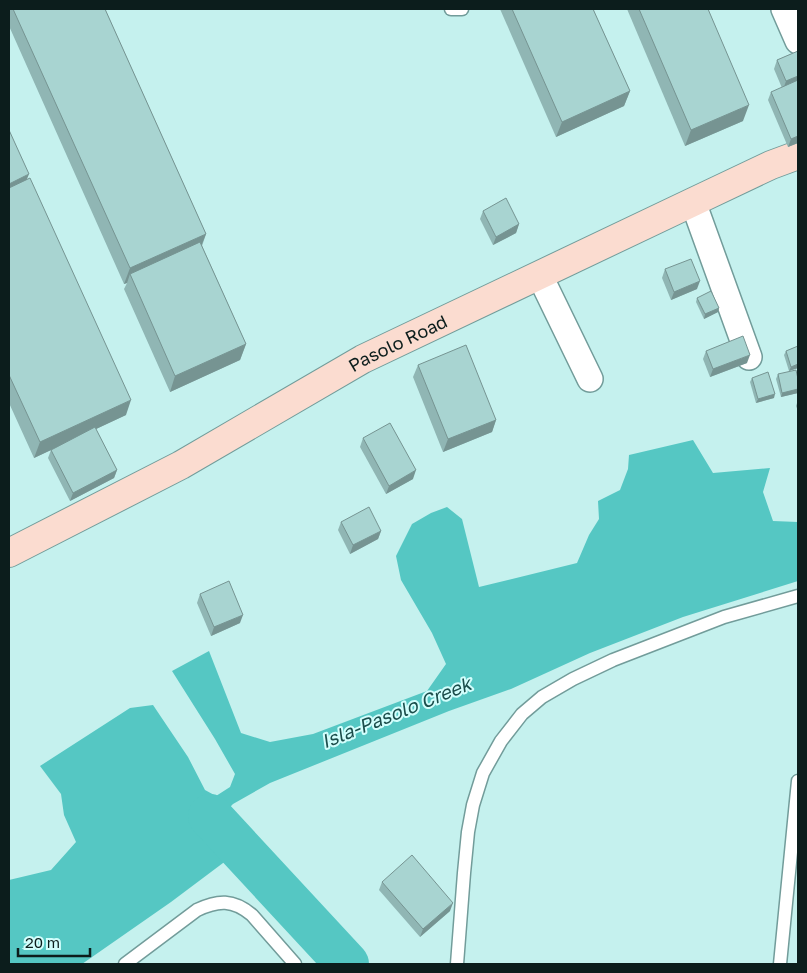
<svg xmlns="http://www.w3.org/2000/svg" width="807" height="973" viewBox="0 0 807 973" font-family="'Golos Text',sans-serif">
	<rect width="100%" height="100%" fill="#c5f1ee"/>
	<polygon fill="#55c7c3" points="693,440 713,473 770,468 763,492 773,521 798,522 798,581 683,617 590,653 511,689 449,711 270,783 233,804 221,816 221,821 234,837 235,854 171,902 82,964 9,964 9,880 51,870 76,842 64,815 61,794 40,766 130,708 153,705 188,757 205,790 216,796 230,787 235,774 215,739 172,671 209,651 241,733 270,742 313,734 427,691 446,664 432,633 401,580 396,556 412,524 431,513 447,507 462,519 479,587 577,563 589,535 599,519 598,501 620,490 628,469 629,455"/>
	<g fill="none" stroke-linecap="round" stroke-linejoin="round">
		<polyline stroke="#55c7c3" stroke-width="44" points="210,816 347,964"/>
		<g stroke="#729c9a" stroke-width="15">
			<g id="lane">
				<polyline points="451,9 462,9"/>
				<path d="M125,964L197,910C218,900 233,899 252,915L295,964"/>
				<polyline points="457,964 464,873 468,832 473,805 483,773 501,741 522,714 542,697 573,679 613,660 724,617 798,596"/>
				<polyline points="780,964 798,781"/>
			</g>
		</g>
		<g stroke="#729c9a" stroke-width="28">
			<g id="street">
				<polyline points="784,9 798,41"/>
				<polyline points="693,202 749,357"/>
				<polyline points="540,276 590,379"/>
			</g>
		</g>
		<g stroke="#729c9a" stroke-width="30">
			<g id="secondary">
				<path id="s1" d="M9,553L181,465L363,359L693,202L771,165L798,155"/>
			</g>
		</g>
		<use href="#lane" stroke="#fff" stroke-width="12"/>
		<use href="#street" stroke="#fff" stroke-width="25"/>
		<use href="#secondary" stroke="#fbdcd0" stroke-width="28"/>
	</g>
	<g fill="#90b6b4">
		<polygon points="9,9 105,9 206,234 202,246 246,344 240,360 170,392 124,289 127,283 124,284 9,26"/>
		<polygon points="500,9 593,9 630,91 624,106 556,137"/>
		<polygon points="627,9 708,9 743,121 685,146"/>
		<polygon points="798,51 798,143 788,147 768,100 771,92 782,88 774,69 777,60"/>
		<polygon points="9,130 27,179 126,415 96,429 117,470 114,478 70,501 48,458 51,450 53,449 34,458 9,403"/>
		<polygon points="483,211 519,224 516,233 493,245 480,219"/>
		<polygon points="665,269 697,289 671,300 662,278"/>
		<polygon points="697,298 719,308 718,312 704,319 696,302"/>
		<polygon points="798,346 798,368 789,371 784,355 786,351"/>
		<polygon points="706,351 747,363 710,377 703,359"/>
		<polygon points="418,365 496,420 492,432 443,452 413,377"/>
		<polygon points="798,373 798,393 781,397 776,379 778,374 797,375"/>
		<polygon points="752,378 774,398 756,403 750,382"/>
		<polygon points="798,400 798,411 796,406"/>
		<polygon points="363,438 413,479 386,494 360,447"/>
		<polygon points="341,522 381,531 378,539 350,554 338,530"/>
		<polygon points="200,594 240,623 211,636 197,603"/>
		<polygon points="382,882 450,911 420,937 379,890"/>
	</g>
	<g fill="#769492">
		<polygon points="798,76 798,83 783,90 786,81"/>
		<polygon points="630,91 624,106 556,137 562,122"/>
		<polygon points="749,105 743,121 685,146 691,130"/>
		<polygon points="798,136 798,143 788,147 791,139"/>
		<polygon points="29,174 23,189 9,196 9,184"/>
		<polygon points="519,224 516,233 493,245 496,237"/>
		<polygon points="206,234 200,249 130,274 127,283 124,284 130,268"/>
		<polygon points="700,281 697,289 671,300 674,292"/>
		<polygon points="719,308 718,312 704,319 705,314"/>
		<polygon points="246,344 240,360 170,392 175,376"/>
		<polygon points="750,355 747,363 710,377 713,369"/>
		<polygon points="798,364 798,368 789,371 791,367"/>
		<polygon points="798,389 798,393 781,397 782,393"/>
		<polygon points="775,394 774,398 756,403 758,399"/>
		<polygon points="131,400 126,415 34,458 40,442"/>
		<polygon points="496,420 492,432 443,452 448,439"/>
		<polygon points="117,470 114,478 70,501 73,493"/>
		<polygon points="416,470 413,479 386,494 389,486"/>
		<polygon points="381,531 378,539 350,554 353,545"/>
		<polygon points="243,615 240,623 211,636 214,627"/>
		<polygon points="453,903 450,911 420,937 423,929"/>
	</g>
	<g fill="#a8d4d1" stroke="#769492">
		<polygon points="13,9 105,9 206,234 130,268"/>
		<polygon points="512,9 593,9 630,91 562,122"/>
		<polygon points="639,9 708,9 749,105 691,130"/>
		<polygon points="798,51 798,76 786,81 777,60"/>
		<polygon points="798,80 798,136 791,139 771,92"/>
		<polygon points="9,130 29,174 9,184"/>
		<polygon points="30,178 131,400 40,442 9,375 9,188"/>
		<polygon points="506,198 519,224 496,237 483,211"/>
		<polygon points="200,242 246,344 175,376 130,274"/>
		<polygon points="691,259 700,281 674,292 665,269"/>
		<polygon points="711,291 719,308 705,314 697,298"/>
		<polygon points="743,336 750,355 713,369 706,351"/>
		<polygon points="466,345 496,420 448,439 418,365"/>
		<polygon points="798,346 798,364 791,367 786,351"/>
		<polygon points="796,370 798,379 798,389 782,393 778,374"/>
		<polygon points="768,372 775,394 758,399 752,378"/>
		<polygon points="390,423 416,470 389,486 363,438"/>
		<polygon points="95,427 117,470 73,493 51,450"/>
		<polygon points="369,507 381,531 353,545 341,522"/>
		<polygon points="229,581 243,615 214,627 200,594"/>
		<polygon points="412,855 453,903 423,929 382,882"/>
	</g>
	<g text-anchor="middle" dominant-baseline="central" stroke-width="4" stroke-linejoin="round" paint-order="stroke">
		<g font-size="18" fill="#0c1d1c" stroke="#d2fefc">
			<text stroke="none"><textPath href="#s1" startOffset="442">Pasolo Road</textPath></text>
		</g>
		<g font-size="19" font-style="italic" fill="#1b4d4b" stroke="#d2fefc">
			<text transform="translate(396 712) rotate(-22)">Isla-Pasolo Creek</text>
		</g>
	</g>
	<rect width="807" height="973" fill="none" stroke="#0c1d1c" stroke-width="20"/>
	<path d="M18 948v8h72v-8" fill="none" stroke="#0c1d1c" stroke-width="2.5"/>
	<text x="25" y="948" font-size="15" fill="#0c1d1c" stroke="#d2fefc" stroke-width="4" paint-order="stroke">20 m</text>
</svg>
